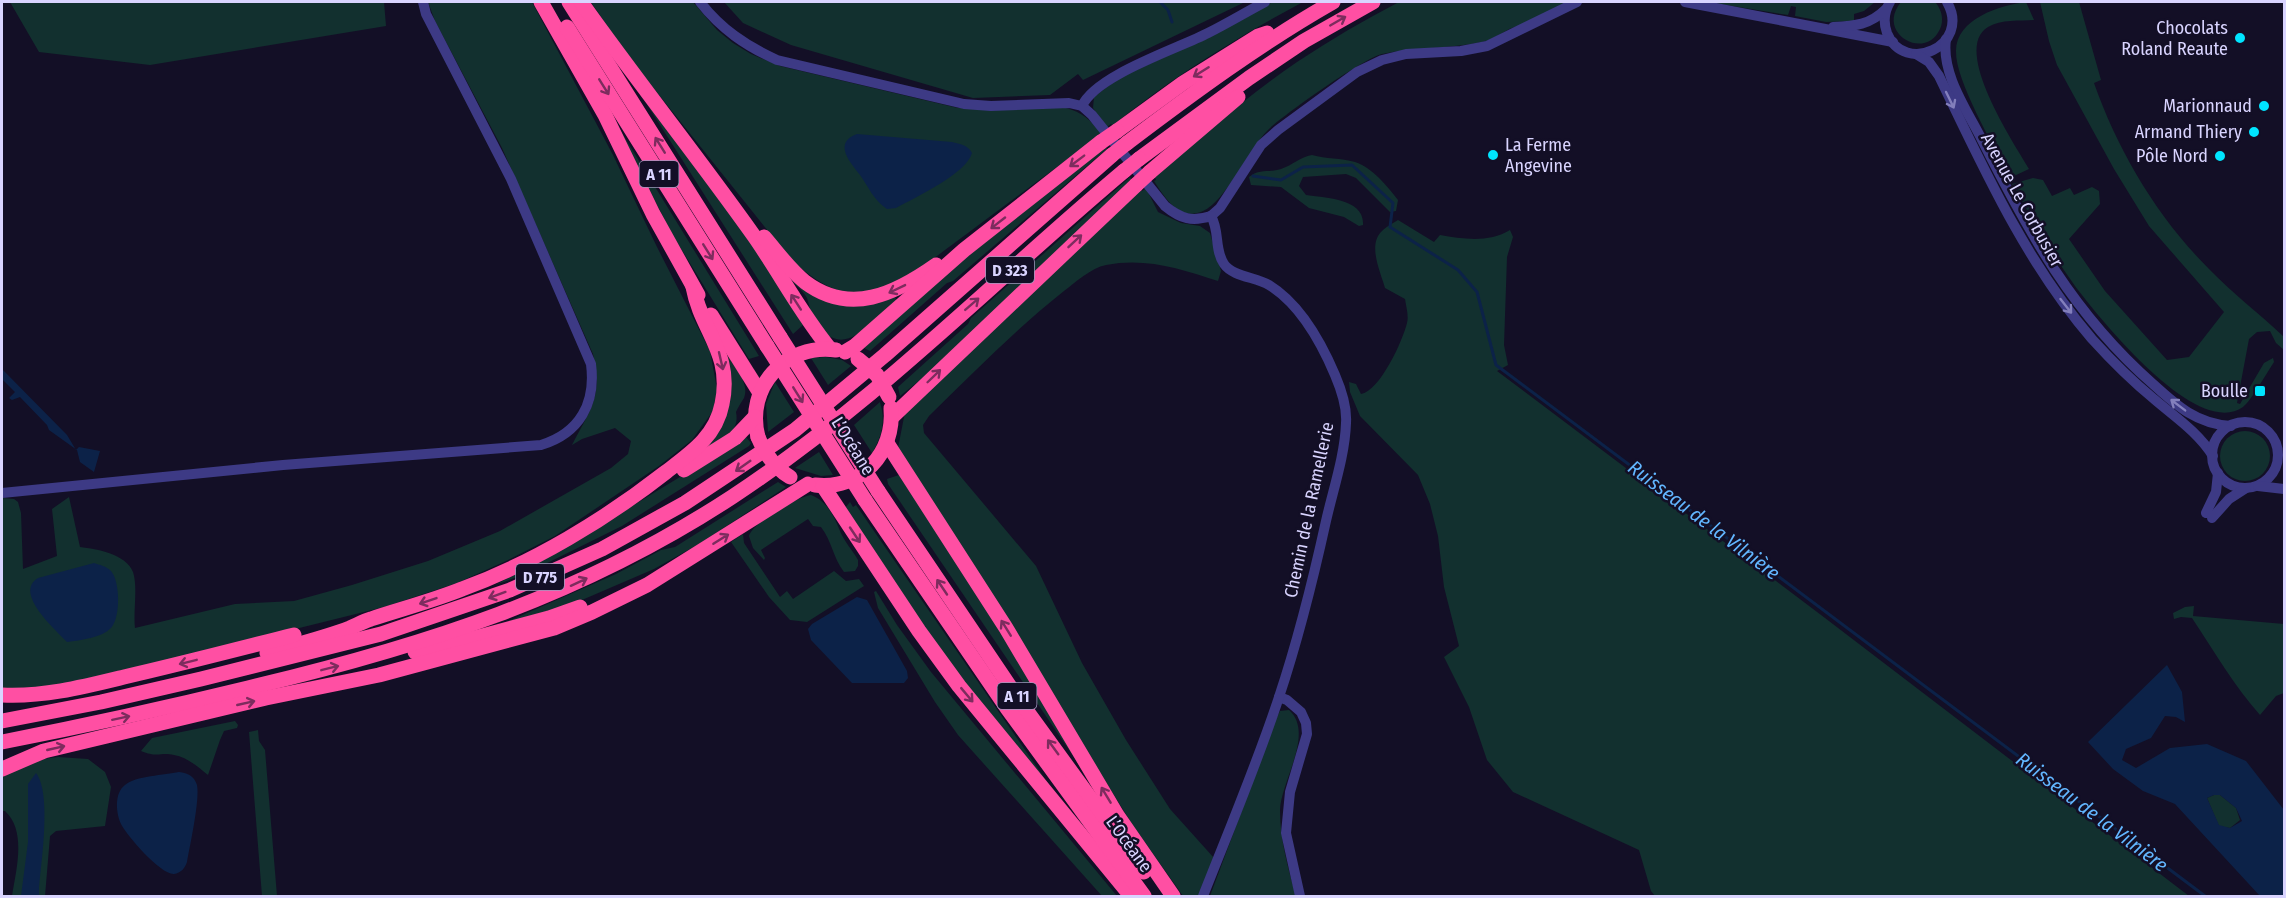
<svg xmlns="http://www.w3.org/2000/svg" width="2286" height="898" viewBox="0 0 2286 898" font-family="'Fira Sans Condensed',sans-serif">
	<rect width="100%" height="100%" fill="#130f26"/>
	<g fill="#12302f">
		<polygon points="10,2 384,2 386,26 150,65 39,52"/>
		<path d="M428,2H532L613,155L657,247L710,351L717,389L713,411L692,440L659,466L555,536L506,561L457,583L384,607L207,651L55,686L2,689V498L14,499L18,502L21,513L23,569L57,556L52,509L69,497L80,547C97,549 126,554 133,572C138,587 133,612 135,628L235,604L294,601L352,585L428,561L500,531L611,468L628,454L631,441L615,428L582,439L572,445C591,408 603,397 593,354L502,148L435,21Z"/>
		<path d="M591,2H693L717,30L733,43L751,54L780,66L958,108H1066C1082,112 1090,120 1101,132L1097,137C1054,169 1011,201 968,233C938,254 906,284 870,292C838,298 815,280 792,261L627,55Z"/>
		<polygon points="724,2 1245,2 1083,80 1078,74 1050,95 973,98 791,45 743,23"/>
		<path d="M1273,2H1303C1237,37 1171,78 1113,125L1111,124L1107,127L1093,108L1094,97L1119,78L1199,41Z"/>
		<path d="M1399,2H1569L1519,26C1505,28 1496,40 1482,42C1449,49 1415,47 1382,54C1364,58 1283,115 1268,130C1248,150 1226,201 1203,211C1180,222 1165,198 1154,181L1156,180L1155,177C1201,137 1246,97 1297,62C1330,40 1364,20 1399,2Z"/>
		<polygon points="1708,2 1875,2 1864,11 1854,14 1854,21 1826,22 1795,16 1796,7 1791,6 1788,15"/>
		<path d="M1901,2L1936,3C1942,11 1944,20 1940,29C1925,62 1875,33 1901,2Z"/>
		<path d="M2026,2L2034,20C2020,21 2001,19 1988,27C1951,49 2014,143 2029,169L2014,176L2008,174C1994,146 1955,80 1956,51C1956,19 2000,5 2026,2Z"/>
		<path d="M2040,2H2079L2101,80L2094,83C2118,151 2157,217 2209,269C2232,293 2260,314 2284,337V350L2276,343L2270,331L2257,332L2249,339L2237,403L2240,404L2264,363L2273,358L2274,362C2268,371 2251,401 2243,407C2197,440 2100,319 2075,286C2052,254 2032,219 2012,184L2033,178L2043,180L2052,196L2070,188L2074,195L2092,187L2099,191L2100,204L2069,239L2105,291L2167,360L2189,357L2224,312L2149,226L2114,169L2057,65L2049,41Z"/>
		<path d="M646,103C702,174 758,246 803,325L793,334Z"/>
		<polygon points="614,120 759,356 749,359 672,234"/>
		<polygon points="1104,145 1107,149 953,281 947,283 870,351 864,348 936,279"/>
		<path d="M1312,155C1326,159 1341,158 1355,162C1373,168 1387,186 1398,200L1396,211L1390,212L1356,178L1346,174L1303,177L1299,186L1306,195C1324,198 1365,198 1363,225L1359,226L1344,217L1309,208L1281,187L1251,185L1249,177C1260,168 1270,173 1281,169C1293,165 1300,157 1312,155Z"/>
		<polygon points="1130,177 1133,181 924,377 900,396 898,387 968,324 971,318"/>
		<path d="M1146,188L1158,212L1181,223L1200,226L1210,233L1221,271L1218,281C1182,269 1145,257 1106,265C1091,268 1076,282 1064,291C1016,329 973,373 929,416L923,425L924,433L1036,566L1082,663L1126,740L1170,809L1214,858L1199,896H1183L1132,824L898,448L905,412L1140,190L1142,191Z"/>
		<path d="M1398,220L1434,242L1440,235C1463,239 1489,243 1510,230L1513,237L1507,257L1504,345L1508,365L1497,371L1825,618L2189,896H1655L1651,891L1639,850L1513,792L1487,760L1469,707L1444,657L1459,646L1444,587L1438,536L1430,504L1418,475L1360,416L1350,392L1349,382L1356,384L1361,394C1380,391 1403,340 1407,323C1409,316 1406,306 1405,299L1385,288C1381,273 1367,245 1382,231C1386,227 1393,223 1398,220Z"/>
		<path d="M787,272L815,293L894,296L897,300C871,323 839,367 813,316C810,311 809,304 807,298C802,288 790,283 787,272Z"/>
		<path d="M728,356C735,368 750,384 744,398C741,403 738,407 736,412C740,432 724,437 709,447L707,444L726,357Z"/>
		<polygon points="826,357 842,360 851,366 828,385 811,358"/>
		<polygon points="775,382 794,412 768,432 766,404"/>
		<path d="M880,402C886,421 882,436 872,453L854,425Z"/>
		<circle cx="2245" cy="456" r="25"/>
		<polygon points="746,437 751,443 749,446 622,526 523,575 495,585 543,560"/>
		<polygon points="819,452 833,475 821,476 795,468"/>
		<polygon points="899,475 1016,652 1084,772 888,484 887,479"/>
		<polygon points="778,482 786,487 699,544 654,569 568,606 506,622 616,574 661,550 675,547"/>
		<path d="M811,495C827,501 834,516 840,531C844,541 853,551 858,560V566L855,571L844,572C833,558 832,541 821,527L813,526L808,519L761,550L765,558L764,560L753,548L749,536C752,523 797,497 811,495Z"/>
		<polygon points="850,502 853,507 856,505 1052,789 955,672 845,508"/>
		<polygon points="743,534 744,543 780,597 787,591 793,599 834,571 846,581 859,579 864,586 807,622 790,620 769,597 731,542"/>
		<polygon points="876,591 897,625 931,672 1117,896 1102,896 958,735 935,702 878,608 874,592"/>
		<path d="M2194,606L2193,616L2284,624V693L2276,696L2260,715C2234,686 2214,651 2192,618L2181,617L2174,619L2173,613L2185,607Z"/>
		<path d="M1289,710C1315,733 1281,781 1280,810C1280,840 1288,868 1296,896H1210L1276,719L1280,711Z"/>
		<path d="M235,721L238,725L237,728L224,731L220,740L208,775C198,767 187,757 174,755C160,752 158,758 141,751L152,738Z"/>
		<polygon points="258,730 259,741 265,750 277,896 262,896 249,732"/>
		<path d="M58,757L88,759L105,772L111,787L105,826L56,831L50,836L45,896H12C16,870 27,831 5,811H2V775L43,759Z"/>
		<polygon points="2214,795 2220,795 2236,808 2240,820 2230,828 2219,826 2207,798"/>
	</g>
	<g fill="#0c2248" fill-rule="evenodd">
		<path d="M857,134L952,142C960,144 968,145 972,153C966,174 916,197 896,208L887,209C872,198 870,189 860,175C851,163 832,143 857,134Z"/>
		<polygon points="2,369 67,435 76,450 79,447 100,451 94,472 80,462 77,450 49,430 47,425 20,397 12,400 9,398 15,392 2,379"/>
		<path d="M94,563C100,565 106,566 111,571C120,581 121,617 111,628C101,638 81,640 67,642C56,630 13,593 38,578Z"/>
		<polygon points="857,597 867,600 907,671 908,678 904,683 852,683 811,640 808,629 812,624"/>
		<path d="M2167,665L2182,692L2185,722L2176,717L2165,716L2151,738L2126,749L2122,760L2136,768L2170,748L2207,744L2246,761L2284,810V896H2260L2175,804L2143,791L2113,769L2088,742ZM2214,795H2220L2236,808L2242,821L2230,828L2219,825L2207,798Z"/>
		<path d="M179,772C188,773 194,776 197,785C200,800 190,845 187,862C185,868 181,873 174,874C161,875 127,836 121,824C116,813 114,793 125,785C135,776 165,775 179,772Z"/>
		<path d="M36,773C52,794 41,863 39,890V896H21L28,842V784Z"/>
	</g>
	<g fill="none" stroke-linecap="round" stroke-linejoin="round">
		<g stroke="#0c2248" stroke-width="3">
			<polyline points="1160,2 1168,10 1172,22"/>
			<polyline points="1253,176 1281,180 1303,167 1352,165 1393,203 1390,227 1458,270 1477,292 1496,365 2205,896"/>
		</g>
		<g stroke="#3d3a85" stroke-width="10">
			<path d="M700,2C721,29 746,46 777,60L964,104L991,106L1069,103L1082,106L1092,115L1165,206C1181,219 1192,222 1211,216"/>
			<polyline points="1685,2 1893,42"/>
			<path d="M1890,2C1884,12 1883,22 1887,33C1904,76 1972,46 1947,2"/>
			<path d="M1833,27C1855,26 1870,25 1886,9"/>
			<path d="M1946,39C1941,74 1967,110 1982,140C2029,233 2073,314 2153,384C2177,406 2197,424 2231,426"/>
			<path d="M1916,54L1929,62L1939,76C1983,167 2025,261 2092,339C2111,360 2132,381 2154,399C2175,417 2198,432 2213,456"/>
			<path d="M1082,106C1096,75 1177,49 1208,33C1228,23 1246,12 1265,2"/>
			<polyline points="1211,216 1220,208 1261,145 1278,130 1357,72 1382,60 1406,54 1461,51 1487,46 1577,2"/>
			<circle cx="2245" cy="455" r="33"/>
			<polyline points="2258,486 2284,489"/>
			<path d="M2,493L283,465L541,445C580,433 596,403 591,364L511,179L426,14L423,2"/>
			<polyline points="2206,513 2216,492 2218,473"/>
			<polyline points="2212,518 2229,499 2246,488"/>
			<polyline points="1279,697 1287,700 1301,712 1306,723 1307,734 1290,792 1286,833 1300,896"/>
			<path d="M1203,896C1229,830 1257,764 1279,697C1298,640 1313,580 1326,521C1333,490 1345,455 1346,423C1347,409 1341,389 1335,375C1321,342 1300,304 1269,285C1256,277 1233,277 1224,264C1214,249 1220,231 1211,216"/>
		</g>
		<g stroke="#ff4fa3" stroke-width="15">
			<polyline points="541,2 605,115 653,214 698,295"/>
			<polyline points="569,2 780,337"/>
			<path d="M581,2C637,81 698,157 754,236C780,273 801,314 830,349"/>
			<polyline points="567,27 767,346"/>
			<polyline points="1117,131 1183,83 1258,36 1267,33"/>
			<path d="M1127,143C1193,93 1261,43 1333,2"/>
			<polyline points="1139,159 1249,78 1304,41 1373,2"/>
			<polyline points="1150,172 1238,97"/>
			<path d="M764,237C777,252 789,269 805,282C850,316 895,294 936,265"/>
			<polyline points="711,315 760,393"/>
			<polyline points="845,352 855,346 964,250 1101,142"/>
			<polyline points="892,417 1136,185"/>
			<path d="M758,437C745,388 785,343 836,350"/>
			<polyline points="887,443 1006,628 1117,815 1173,896"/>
			<polyline points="684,470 735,438 755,417"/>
			<path d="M815,485C861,490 895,453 891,408"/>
			<polyline points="823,486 919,631 959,686 1131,896"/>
			<polyline points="878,491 1021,703 1144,872"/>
			<polyline points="865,500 1007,708 1144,896"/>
			<polyline points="415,652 427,651 549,618 580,607"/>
			<path d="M267,653C295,645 324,638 350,628C357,625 364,621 371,619C401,609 432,601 462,589C533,563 606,519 666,472C691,453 716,436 722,404C733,353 701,331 693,287"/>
			<path d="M2,695C44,697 83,687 124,677C181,664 238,649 294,635"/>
			<polyline points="2,721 101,702 201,679 381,634 510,590 602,549 685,503 795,430 885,355 1112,155"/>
			<path d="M2,742C84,726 166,708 248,688C424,646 579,597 732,497C875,403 994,280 1124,171"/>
			<polyline points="2,769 44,751 266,698 379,675 554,628 592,612 647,585 808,484"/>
		</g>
		<g stroke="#ff4fa3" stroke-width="15">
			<polyline points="1101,142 1117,131"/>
			<polyline points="1112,155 1127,143"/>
			<polyline points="1124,171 1139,159"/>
			<polyline points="1136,185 1150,172"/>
			<polyline points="780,337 878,491"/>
			<polyline points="767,346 865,500"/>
			<polyline points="858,359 877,375 889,397"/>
			<path d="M758,437C765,454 774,467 790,477"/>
		</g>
	</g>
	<defs><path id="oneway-shaft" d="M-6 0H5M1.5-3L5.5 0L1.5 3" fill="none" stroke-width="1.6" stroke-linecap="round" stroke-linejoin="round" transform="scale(1.5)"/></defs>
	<g stroke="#7d2c5e">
		<use href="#oneway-shaft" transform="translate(1338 21) rotate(-30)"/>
		<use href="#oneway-shaft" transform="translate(1201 72) rotate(148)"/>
		<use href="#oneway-shaft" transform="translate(604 87) rotate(58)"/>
		<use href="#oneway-shaft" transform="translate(660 145) rotate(-122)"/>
		<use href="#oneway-shaft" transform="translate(1077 161) rotate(143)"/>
		<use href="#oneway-shaft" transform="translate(998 223) rotate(142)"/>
		<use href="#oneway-shaft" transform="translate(1075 241) rotate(-43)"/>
		<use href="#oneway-shaft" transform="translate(708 252) rotate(58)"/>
		<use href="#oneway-shaft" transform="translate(897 289) rotate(154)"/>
		<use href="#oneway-shaft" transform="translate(796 302) rotate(-123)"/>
		<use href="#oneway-shaft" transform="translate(972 304) rotate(-41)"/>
		<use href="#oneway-shaft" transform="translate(721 361) rotate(77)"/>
		<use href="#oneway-shaft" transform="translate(934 376) rotate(-44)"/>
		<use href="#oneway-shaft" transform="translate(798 395) rotate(58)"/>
		<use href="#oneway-shaft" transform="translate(743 466) rotate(145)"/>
		<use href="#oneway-shaft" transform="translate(855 535) rotate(56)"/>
		<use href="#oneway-shaft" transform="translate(721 539) rotate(-32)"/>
		<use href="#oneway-shaft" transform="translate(579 582) rotate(-25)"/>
		<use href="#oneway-shaft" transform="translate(942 587) rotate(-124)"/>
		<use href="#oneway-shaft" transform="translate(497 595) rotate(160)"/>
		<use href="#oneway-shaft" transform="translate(428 601) rotate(161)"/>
		<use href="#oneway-shaft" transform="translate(1006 628) rotate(-122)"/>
		<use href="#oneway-shaft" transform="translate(188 662) rotate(166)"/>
		<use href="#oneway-shaft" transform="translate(330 668) rotate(-14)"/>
		<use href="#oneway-shaft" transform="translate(967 695) rotate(50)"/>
		<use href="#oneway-shaft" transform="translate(246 703) rotate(-13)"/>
		<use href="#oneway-shaft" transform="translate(121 718) rotate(-12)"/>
		<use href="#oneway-shaft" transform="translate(1053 747) rotate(-126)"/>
		<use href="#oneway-shaft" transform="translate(56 748) rotate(-13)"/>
		<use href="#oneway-shaft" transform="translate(1106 795) rotate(-121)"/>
	</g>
	<g stroke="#837fbc">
		<use href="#oneway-shaft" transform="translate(1950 100) rotate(64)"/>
		<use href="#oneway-shaft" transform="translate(2066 306) rotate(52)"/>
		<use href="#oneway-shaft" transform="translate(2178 405) rotate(-143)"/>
	</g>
	<g fill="#00e5ff" stroke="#130f26" stroke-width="2">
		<circle cx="2240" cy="38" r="6"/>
		<circle cx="2264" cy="106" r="6"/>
		<circle cx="2254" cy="132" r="6"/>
		<circle cx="1493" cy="155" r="6"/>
		<circle cx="2220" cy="156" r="6"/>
		<rect x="2254" y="385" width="12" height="12" rx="3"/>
	</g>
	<g text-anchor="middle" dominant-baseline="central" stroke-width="5" stroke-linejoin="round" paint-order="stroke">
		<g fill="#130f26" stroke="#9e99be" stroke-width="1.5">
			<rect x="639.5" y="161" width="39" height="26" rx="4.5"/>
			<rect x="986" y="257" width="48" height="26" rx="4.5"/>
			<rect x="516" y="564" width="48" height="26" rx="4.5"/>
			<rect x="997.5" y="683" width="39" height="26" rx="4.5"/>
		</g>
		<g font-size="16" font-weight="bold" fill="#d9d4ff">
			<text x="659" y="174">A 11</text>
			<text x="1010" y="270">D 323</text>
			<text x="540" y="577">D 775</text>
			<text x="1017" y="696">A 11</text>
		</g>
		<g font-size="18" fill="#d9d4ff" stroke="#130f26" text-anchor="end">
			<text x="2228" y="28">Chocolats<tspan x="2228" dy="21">Roland Reaute</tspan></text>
			<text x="2252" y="106">Marionnaud</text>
			<text x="2242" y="132">Armand Thiery</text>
			<text x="1505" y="145" text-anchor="start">La Ferme<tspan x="1505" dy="21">Angevine</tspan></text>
			<text x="2208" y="156">Pôle Nord</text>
			<text x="2248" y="391">Boulle</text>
		</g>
		<g font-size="18" fill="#d9d4ff" stroke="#130f26">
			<text transform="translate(2022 200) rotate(61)">Avenue Le Corbusier</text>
			<text transform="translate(853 446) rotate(58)">L’Océane</text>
			<text transform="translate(1309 510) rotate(-78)">Chemin de la Ramellerie</text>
			<text transform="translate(1129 844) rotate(54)">L’Océane</text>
		</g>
		<g font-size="20" font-style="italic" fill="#62b6ff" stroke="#130f26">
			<text transform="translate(1704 520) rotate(37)">Ruisseau de la Vilnière</text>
			<text transform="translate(2092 812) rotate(37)">Ruisseau de la Vilnière</text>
		</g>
	</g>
	<rect width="2286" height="898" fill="none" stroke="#d9d4ff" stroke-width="6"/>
</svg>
